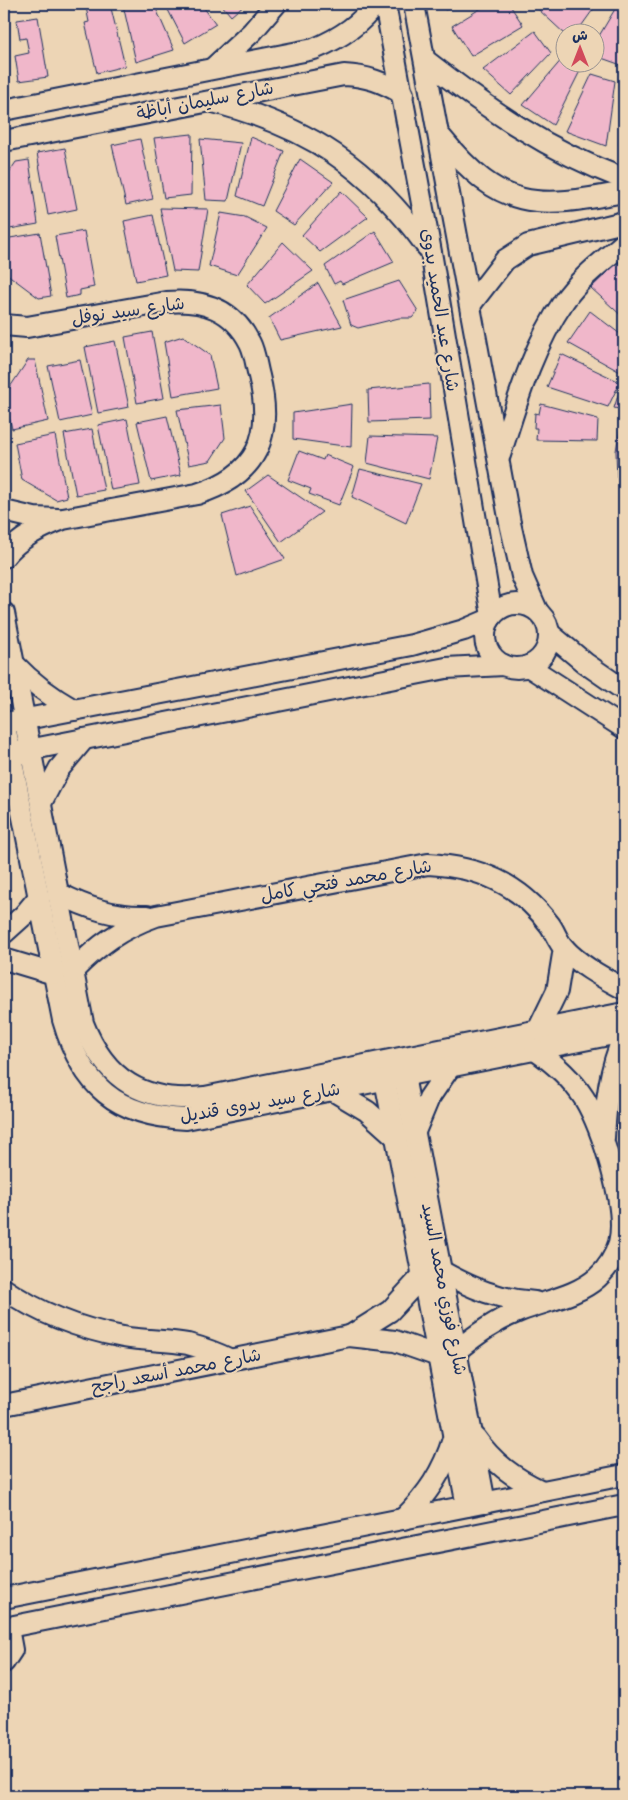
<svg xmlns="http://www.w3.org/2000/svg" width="628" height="1800" viewBox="0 0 628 1800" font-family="'Comic Neue','Playpen Sans Arabic',sans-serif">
	<rect width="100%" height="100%" fill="#edd5b5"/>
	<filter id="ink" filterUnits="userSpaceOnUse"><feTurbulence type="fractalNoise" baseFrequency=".02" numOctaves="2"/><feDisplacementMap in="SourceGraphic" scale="10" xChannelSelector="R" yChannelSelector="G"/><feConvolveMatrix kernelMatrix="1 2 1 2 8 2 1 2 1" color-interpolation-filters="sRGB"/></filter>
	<g filter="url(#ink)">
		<g fill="#f0b7ca" stroke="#1b2f5e">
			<polygon points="99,4 110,4 125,66 97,73 85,23 89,22 86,7"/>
			<polygon points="126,4 154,4 174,50 136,62 123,5"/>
			<polygon points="165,4 201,4 216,24 185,43"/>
			<polygon points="221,4 245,4 231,16"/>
			<polygon points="443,4 461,4 445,10"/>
			<polygon points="488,4 509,4 523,25 471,56 452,26"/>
			<polygon points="546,4 597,4 577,32 566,32 566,35 538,9"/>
			<polygon points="618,4 624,4 624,66 596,56 596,41"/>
			<polygon points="38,17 48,77 19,81 15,56 29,53 26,38 20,39 17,20"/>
			<polygon points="535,31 551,53 511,95 483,70"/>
			<polygon points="563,58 566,62 571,62 581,69 553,125 523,105"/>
			<polygon points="592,74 615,81 606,146 565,131"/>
			<polygon points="624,106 624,145 619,145"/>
			<polygon points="192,134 191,195 164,198 154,138"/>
			<polygon points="251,137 284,151 262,206 237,196"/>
			<polygon points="140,139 153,199 126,205 112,145"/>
			<polygon points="200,139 241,143 228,201 206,200"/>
			<polygon points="65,148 77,209 48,215 37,153"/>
			<polygon points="300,159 333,182 294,225 273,211"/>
			<polygon points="29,160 38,224 4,230 4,180 16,162"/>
			<polygon points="341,191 368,217 320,252 302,235"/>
			<polygon points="160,208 208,209 198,272 173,271"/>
			<polygon points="221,213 245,217 267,228 237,275 209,266"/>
			<polygon points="153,215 166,275 136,281 124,221"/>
			<polygon points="84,231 94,287 80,290 80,295 66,298 55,236"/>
			<polygon points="375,231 394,262 342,284 340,281 334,284 325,266"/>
			<polygon points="40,233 51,296 39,298 7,274 4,258 4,239"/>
			<polygon points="283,242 313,271 265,304 247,285"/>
			<polygon points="618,262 624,269 624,318 591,288"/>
			<polygon points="399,281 418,311 412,318 399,318 358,328 351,325 343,300"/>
			<polygon points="318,283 342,326 280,340 269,318"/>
			<polygon points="590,311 624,337 622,373 568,343"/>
			<polygon points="152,332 164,398 137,403 125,337"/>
			<polygon points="183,336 210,355 217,388 173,396 164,342"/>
			<polygon points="115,341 129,407 98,413 85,347"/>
			<polygon points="561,354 620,382 608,407 547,387"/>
			<polygon points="28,360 35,360 48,421 12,429 4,396"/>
			<polygon points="80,360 92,415 60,422 48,366"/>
			<polygon points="624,377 624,410 614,408"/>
			<polygon points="429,384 430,420 369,422 368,390"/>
			<polygon points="352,404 351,447 293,439 293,413"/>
			<polygon points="541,404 598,419 597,441 536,440 537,428 534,428 535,413 539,414"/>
			<polygon points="221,405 225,438 210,461 189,465 177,410"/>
			<polygon points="167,416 181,475 151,481 137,422"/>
			<polygon points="127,419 140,485 111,490 98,425"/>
			<polygon points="620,428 624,429 624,476 617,478 616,451"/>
			<polygon points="92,429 104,490 76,495 64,434"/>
			<polygon points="55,435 67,497 56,500 22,480 15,443"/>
			<polygon points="370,436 437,438 429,479 367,463"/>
			<polygon points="299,451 323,460 325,455 354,467 339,505 309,494 311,489 288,480"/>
			<polygon points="360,469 421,484 406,523 352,497"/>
			<polygon points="268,475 322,512 281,542 246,491"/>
			<polygon points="250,506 285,559 237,576 222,515"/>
		</g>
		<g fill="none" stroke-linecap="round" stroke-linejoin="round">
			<g stroke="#1b2f5e" stroke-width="24">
				<g id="minor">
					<polyline points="385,4 431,252 492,616"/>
					<polyline points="414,4 510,523 522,576 537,610"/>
					<path d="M425,60C491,111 545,149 624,179"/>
					<polyline points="213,68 252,32 276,4"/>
					<path d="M213,102C309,127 369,167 427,247"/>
					<path d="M4,110L314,49C338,39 360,26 375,4"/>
					<path d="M441,137C501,211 536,209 624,192"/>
					<path d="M4,141L344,75C367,76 383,82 403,94"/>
					<polyline points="471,304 505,260 528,245 624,222"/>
					<path d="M4,325L27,327L167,302C203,299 233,309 250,343C255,353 256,365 259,376C274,436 258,475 197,494L63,519C40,528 19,538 4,557"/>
					<path d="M500,455C517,402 532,348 564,301C580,278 603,261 624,243"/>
					<polyline points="4,511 34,518 58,519"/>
					<circle cx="517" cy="636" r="32"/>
					<path d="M4,613L83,1023C105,1080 144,1104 205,1097L624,1013"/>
					<polyline points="549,633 585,663 624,690"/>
					<path d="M14,664C32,683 51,697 74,710"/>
					<polyline points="528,666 624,728"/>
					<path d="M4,721L63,1020C82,1086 116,1116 186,1119L624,1032"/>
					<polyline points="11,722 412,645 464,630 490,619"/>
					<polyline points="18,752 446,668 504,665"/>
					<polyline points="41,803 59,769 84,739"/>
					<path d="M58,893C87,908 114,917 147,916"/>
					<polyline points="4,933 24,915 39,897"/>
					<polyline points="4,959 54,974"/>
					<path d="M73,971C98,945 122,928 156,916L428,864C479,867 519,883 550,925C555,932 558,942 564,948C579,965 604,978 624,989"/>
					<polyline points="538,1030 557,991 564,948"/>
					<polyline points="404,1076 485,1503"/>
					<polyline points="385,1080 467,1506"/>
					<polyline points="331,1085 332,1090 367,1111 396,1137"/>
					<polyline points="414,1134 429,1098 450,1067"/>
					<path d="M604,1138C606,1102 609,1069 624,1036"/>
					<path d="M441,1271C471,1288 500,1300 535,1302"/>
					<path d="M4,1289C40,1314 81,1329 123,1337C145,1341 167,1340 188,1344C203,1348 217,1353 231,1360"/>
					<polyline points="350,1336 390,1311 423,1275"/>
					<path d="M456,1351C476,1335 496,1320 520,1311C545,1301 577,1296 597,1278C607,1269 615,1256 619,1243C628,1208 602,1128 584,1098C571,1078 554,1063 535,1050"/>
					<polyline points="4,1405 349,1336 395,1341 438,1356"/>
					<path d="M475,1437C493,1463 514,1478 542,1491"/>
					<path d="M403,1519C427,1495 443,1472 453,1439"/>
					<polyline points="4,1598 624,1475"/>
					<polyline points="4,1628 624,1505"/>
					<polyline points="4,1662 12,1650 8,1628"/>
				</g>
			</g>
			<use href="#minor" stroke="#edd5b5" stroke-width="20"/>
		</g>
	</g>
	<g text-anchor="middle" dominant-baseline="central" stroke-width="4.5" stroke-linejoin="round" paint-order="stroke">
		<g font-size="18" fill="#1b2f5e" stroke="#edd5b5">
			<text transform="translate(205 101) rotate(-11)">شارع سليمان أباظة</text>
			<text transform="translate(440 310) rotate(81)">شارع عبد الحميد بدوى</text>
			<text transform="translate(128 311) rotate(-8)">شارع سيد نوفل</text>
			<text transform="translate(346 881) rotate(-10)">شارع محمد فتحي كامل</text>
			<text transform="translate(260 1103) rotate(-10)">شارع سيد بدوى قنديل</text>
			<text transform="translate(444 1289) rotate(79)">شارع فوزي محمد السيد</text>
			<text transform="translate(176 1371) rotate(-11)">شارع محمد أسعد راجح</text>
		</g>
	</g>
	<rect width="628" height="1800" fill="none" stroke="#edd5b5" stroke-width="20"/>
	<rect x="10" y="10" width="608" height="1780" fill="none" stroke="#1b2f5e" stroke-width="2" filter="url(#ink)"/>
	<g transform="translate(580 48)"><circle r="24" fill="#edd5b5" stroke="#999392"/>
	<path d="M0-4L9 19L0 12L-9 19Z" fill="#d1495b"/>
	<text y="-8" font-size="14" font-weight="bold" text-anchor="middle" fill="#1b2f5e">ش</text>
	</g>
</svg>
